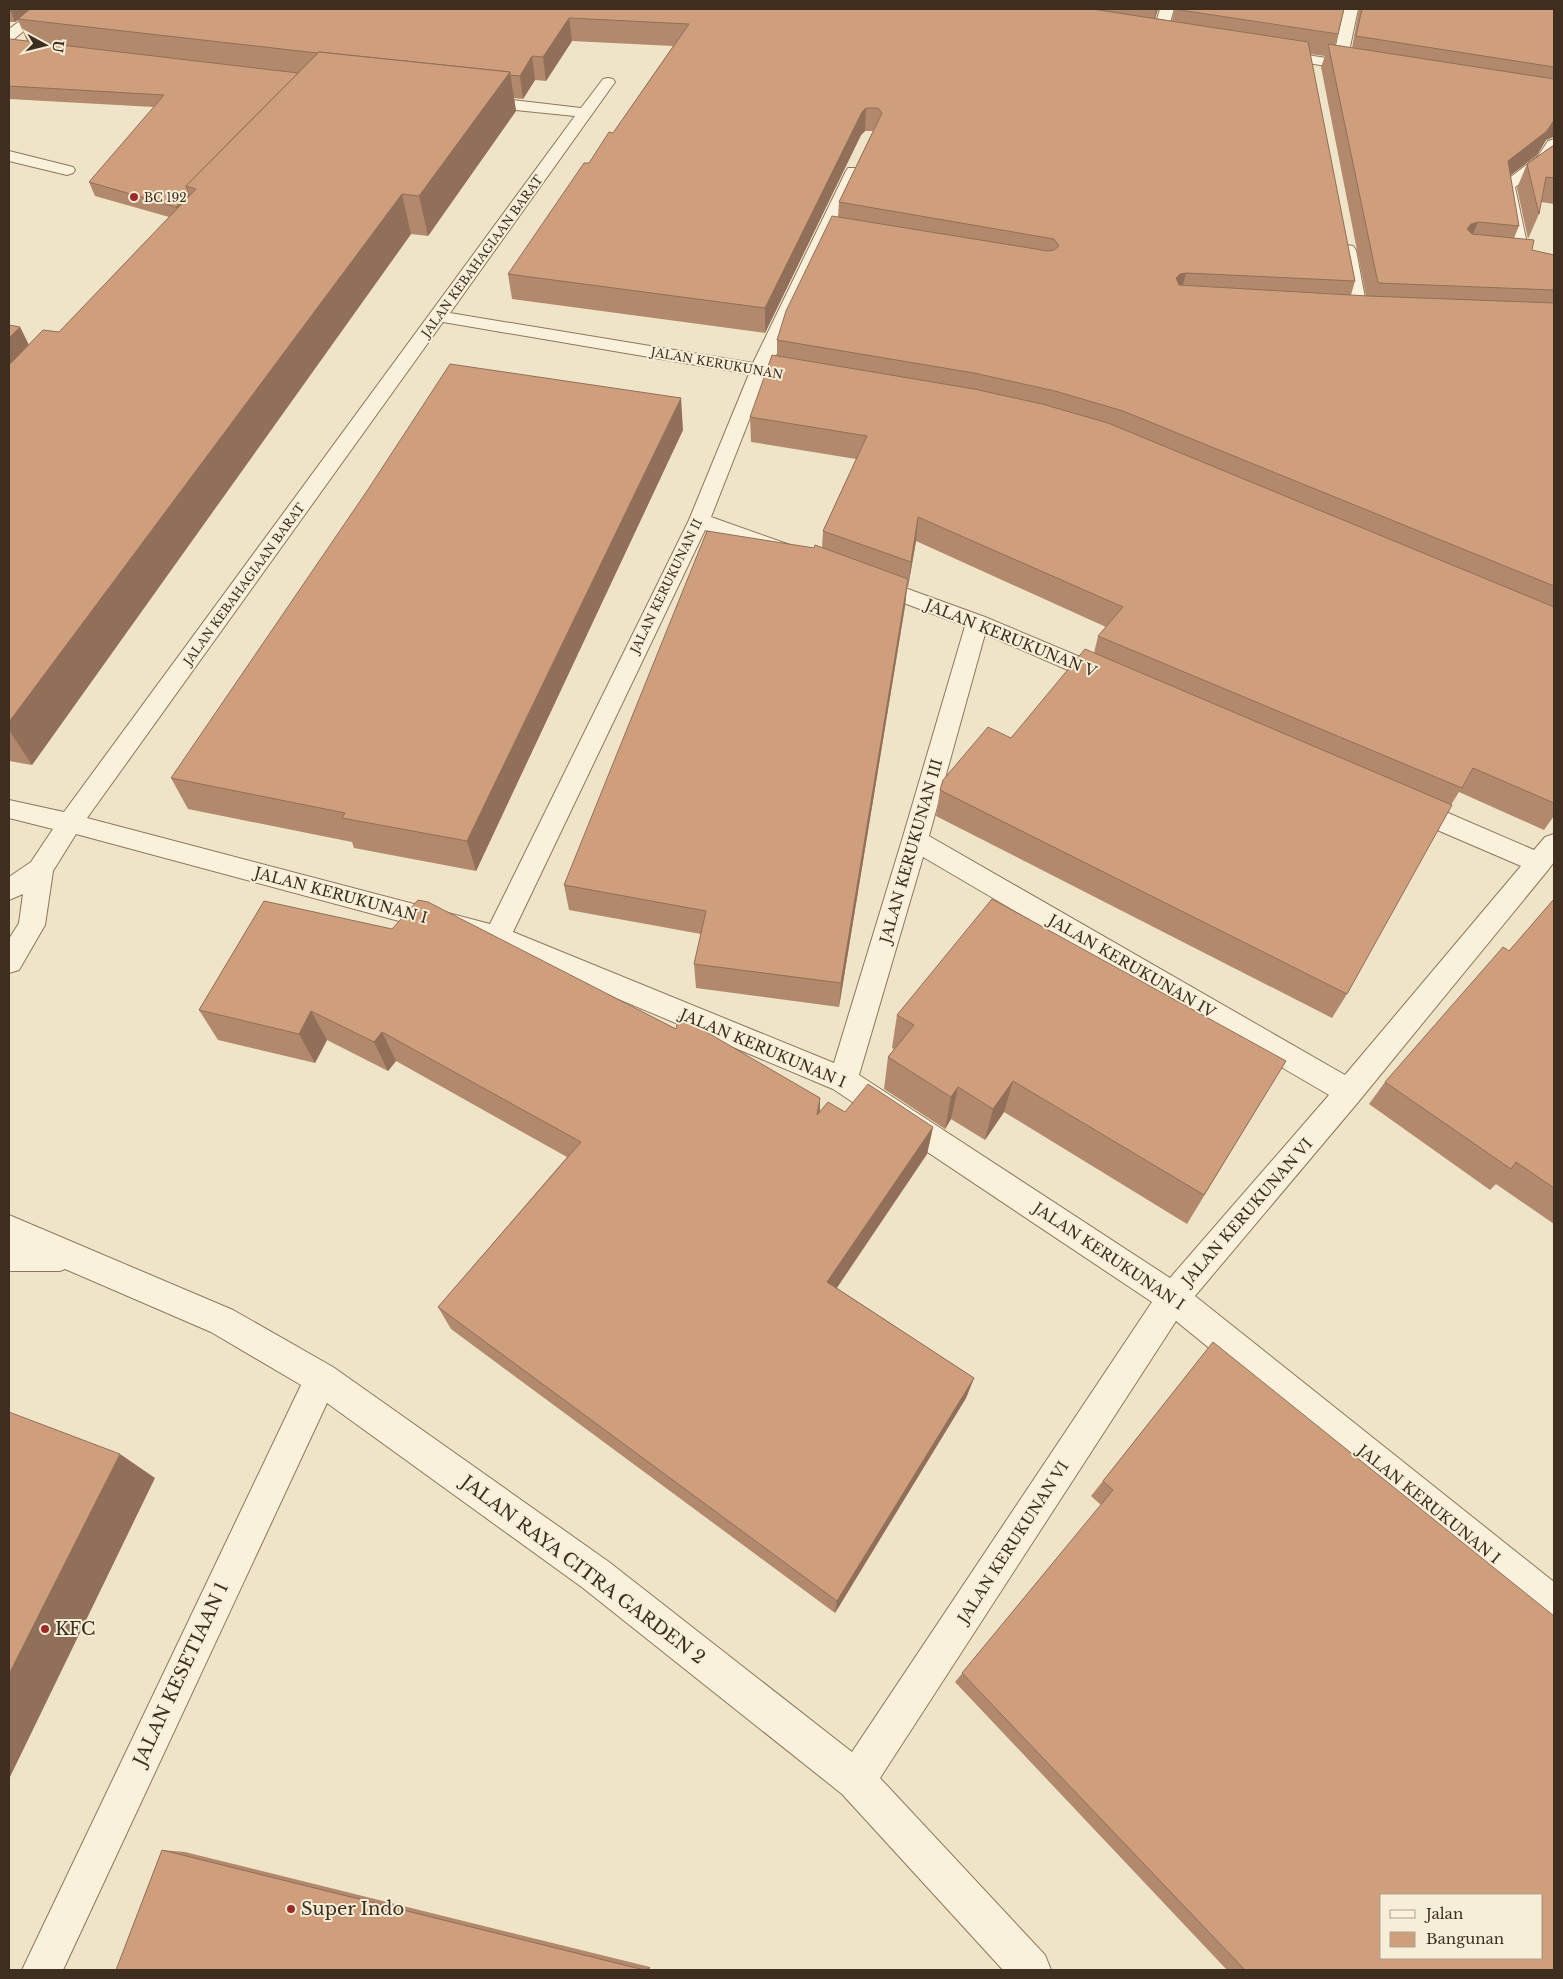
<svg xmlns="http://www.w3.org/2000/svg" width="1563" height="1979" viewBox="0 0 1563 1979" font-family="'Libre Baskerville',serif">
	<rect width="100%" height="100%" fill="#f0e4c8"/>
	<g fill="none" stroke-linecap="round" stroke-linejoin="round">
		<g stroke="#8d765c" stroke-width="2">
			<g id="minor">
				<polygon points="36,9 51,9 14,39 9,40 9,29"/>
				<polygon points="1160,9 1174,9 1166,36 1164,39 1154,39 1152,36"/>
				<polygon points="1344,9 1358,9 1347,61 1365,64 1367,67 1365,70 1360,71 1274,58 1269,57 1267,54 1269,51 1274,50 1333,59"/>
				<path d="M608,78L613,79L615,82L450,313L753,363L846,171L848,168H860L862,171L771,366L809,373L812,377L809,381L802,383L766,377L711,517L790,545L793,550L790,555L782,557L705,530L513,932L834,1063L902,840L965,626L864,588L861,583L864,578L872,576L985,617L1116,672L1120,678L1116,684L1108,686L1100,684L985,634L929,836L1345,1075L1521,866L1400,814L1397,807L1400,800L1409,798L1418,800L1534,850L1545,837L1554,834V862L1548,870L1359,1101L1195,1296L1554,1582V1623L1541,1618L1176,1321L880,1778L1045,1955L1051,1970H1003L842,1794L583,1588L327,1403L63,1970H22L301,1385L211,1332L65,1269L60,1271H9V1215L233,1310L333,1367L609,1562L852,1752L1152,1302L833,1089L492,946L76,834L53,871L45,925L19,970L9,973V939L19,923L23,894L9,900V877L31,862L53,829L9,818V800L64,812L575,116L477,106L472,104L469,101L472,98L477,96L581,108L603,79ZM443,322L749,374L689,520L490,924L87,818ZM923,857L1329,1095L1170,1278L859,1075Z"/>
				<polygon points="1554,139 1554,156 1550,162 1515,187 1530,258 1527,262 1521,263 1499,261 1496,257 1499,253 1511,252 1499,186 1538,156 1548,141"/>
				<polygon points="9,151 73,167 75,170 73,173 67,175 9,161"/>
				<path d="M1347,245L1353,246L1356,250L1368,314L1365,318C1355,320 1344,319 1335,317L1332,313L1335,309L1349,308L1338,250L1341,246Z"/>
			</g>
		</g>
		<use href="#minor" fill="#faf1dc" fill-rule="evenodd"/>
	</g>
	<g fill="#b2896c" fill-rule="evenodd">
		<path d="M9,9H1158L1155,18L1172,21L1174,9L1338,34L1335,45L1352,48L1359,9H1554V138L1553,137L1546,140L1537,155L1510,175L1519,226L1514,238L1532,250L1554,255V816L1544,830L1459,792L1451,805L1347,994L1332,1018L936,816L940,790L1011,738L1094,653L1098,636L1106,627L916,541L908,587H907L905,606L839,1007L696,988L694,964L701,934L569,910L564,885L814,548H822L823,531L856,459L751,442L750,417L777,356V340L838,217L839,202L873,131H865L861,135L765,333L512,299L508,274L613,133L673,46L572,41L546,81L535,80L523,99L514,98L516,111L428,236L411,234L32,765L9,761V325L20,327L29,345L59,332L169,217L95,196L89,182L154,107L9,99V40L27,41L18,20L15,22H9ZM1310,54L1325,56L1321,67L1366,296L1351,295L1355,281Z"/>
		<polygon points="1554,145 1554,204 1541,202 1539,214 1528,239 1517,188 1527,164"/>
		<polygon points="683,430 476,871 354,848 352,842 188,809 171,778"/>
		<polygon points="1554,899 1554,1224 1496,1184 1490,1190 1369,1104 1385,1082 1509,951"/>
		<polygon points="264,901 676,1029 820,1098 820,1112 845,1112 933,1127 927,1154 837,1288 974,1378 966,1398 835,1613 451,1329 438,1307 567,1157 396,1061 388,1071 327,1040 315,1063 218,1040 199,1010"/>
		<polygon points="897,1015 1286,1061 1187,1224 1004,1112 985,1140 951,1119 945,1129 884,1089 888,1057 894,1049 892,1048"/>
		<polygon points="1213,1342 1554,1970 1227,1970 955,1682 1101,1505 1091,1496"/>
		<polygon points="162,1850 185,1852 650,1967 649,1970 116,1970"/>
	</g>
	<g fill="#916f58">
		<polygon points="10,9 30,9 31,10 15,22"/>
		<polygon points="1156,9 1158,9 1152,29"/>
		<polygon points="569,18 572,41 546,81 543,57"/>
		<polygon points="532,56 535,80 523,99 520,76"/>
		<polygon points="510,72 516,111 428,236 419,196"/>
		<polygon points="866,108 865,131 861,135 765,333 765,308 862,112"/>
		<polygon points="1554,120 1554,135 1553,137 1546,140 1537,155 1498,185 1508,161"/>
		<polygon points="189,194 194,208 181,221 176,207"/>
		<polygon points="402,194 411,234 32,765 9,730 9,722"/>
		<polygon points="1478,222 1468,246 1467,229 1471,224"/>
		<polygon points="1186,273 1180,297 1176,278 1180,274"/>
		<polygon points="20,327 40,368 9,401 9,338"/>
		<polygon points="681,398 683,430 476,871 467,841"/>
		<polygon points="918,517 916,541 908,587 911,562"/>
		<polygon points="908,579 905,606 839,1007 841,983"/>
		<polygon points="311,1011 327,1040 315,1063 299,1034"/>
		<polygon points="382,1032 396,1061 388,1071 374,1042"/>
		<polygon points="1013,1081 1004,1112 985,1140 993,1109"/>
		<polygon points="958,1087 951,1119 945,1129 951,1097"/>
		<polygon points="820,1098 819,1125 817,1115"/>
		<polygon points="933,1127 927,1154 825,1305 827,1282"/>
		<polygon points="974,1378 966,1398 835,1613 837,1601"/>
		<polygon points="120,1454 155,1478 9,1779 9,1674"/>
		<polygon points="650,1967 649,1970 644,1970"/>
	</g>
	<g fill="#cf9f7d" stroke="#916f58" fill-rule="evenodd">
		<polygon points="30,9 1092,9 1308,42 1355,281 1186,273 1180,274 1176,278 1179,285 1368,296 1554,303 1554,586 1123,411 1055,391 974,373 777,340 786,311 832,216 1048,251 1054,250 1059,246 1054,239 839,202 882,113 878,108 866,108 862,112 765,308 508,274 584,163 589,163 609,132 613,133 689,24 569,18 543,57 532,56 520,76 510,75 510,72 319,52 317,53 18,19"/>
		<polygon points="1174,9 1344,9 1338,34"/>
		<polygon points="1362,9 1554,9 1554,67 1356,36"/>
		<polygon points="10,39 298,73 186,186 189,194 176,207 89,182 164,95 9,86 9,40"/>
		<polygon points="1328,44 1554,79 1554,120 1547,131 1508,161 1519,226 1478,222 1471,224 1467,229 1472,234 1534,240 1532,250 1554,255 1554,290 1378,283"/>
		<polygon points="319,52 510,72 419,196 402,194 9,722 9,365 43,330 59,332 196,189 186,186"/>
		<polygon points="1554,145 1554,178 1546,177 1539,214 1527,164"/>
		<polygon points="9,325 20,327 9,338"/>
		<polygon points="772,355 974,389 1042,404 1108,423 1554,607 1554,803 1473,768 1462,788 1098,636 1123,607 918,517 911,562 823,531 867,436 750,417"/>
		<polygon points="450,364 681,398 467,841 342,818 345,813 171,778 367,491"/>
		<polygon points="707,531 814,548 815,545 908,579 841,983 694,964 706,911 564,885"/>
		<polygon points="1085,649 1452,805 1347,994 940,790 943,780 988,727 1011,738"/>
		<polygon points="992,899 1286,1061 1204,1195 1013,1081 993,1109 958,1087 951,1097 888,1057 914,1025 897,1015"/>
		<polygon points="1554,899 1554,1188 1516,1162 1511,1169 1385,1082 1503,947 1509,951"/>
		<polygon points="418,900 428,902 676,1029 679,1016 820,1098 817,1115 828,1102 845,1112 868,1084 933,1127 827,1282 974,1378 837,1601 438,1307 581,1142 382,1032 374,1042 311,1011 299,1034 199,1010 264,901 392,929"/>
		<path d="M1213,1342L1554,1616V1970H1245L962,1673L1113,1490L1103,1481ZM1382,1895H1542V1958H1382Z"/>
		<polygon points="9,1412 120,1454 9,1674"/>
		<polygon points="162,1850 644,1970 116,1970"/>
	</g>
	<g fill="#9e2a2b" stroke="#f7eed8" stroke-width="2">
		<circle cx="134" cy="197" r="5"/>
		<circle cx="45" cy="1629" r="5"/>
		<circle cx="291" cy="1909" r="5"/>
	</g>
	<g text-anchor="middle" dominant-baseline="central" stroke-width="4" stroke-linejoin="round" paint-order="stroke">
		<g font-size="12" fill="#3d2e20" stroke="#f7eed8" text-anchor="start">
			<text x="144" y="197">BC 192</text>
		</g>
		<g font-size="12" fill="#3d2e20" stroke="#f7eed8">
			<text transform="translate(482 256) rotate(-54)">JALAN KEBAHAGIAAN BARAT</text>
			<text transform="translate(717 363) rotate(10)">JALAN KERUKUNAN</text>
			<text transform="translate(244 584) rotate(-54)">JALAN KEBAHAGIAAN BARAT</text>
			<text transform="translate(666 586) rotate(-64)">JALAN KERUKUNAN II</text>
		</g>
		<g font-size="15" fill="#3d2e20" stroke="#f7eed8">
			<text transform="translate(1011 638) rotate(22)">JALAN KERUKUNAN V</text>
			<text transform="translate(911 851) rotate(-74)">JALAN KERUKUNAN III</text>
			<text transform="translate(341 895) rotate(15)">JALAN KERUKUNAN I</text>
			<text transform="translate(1132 966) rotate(30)">JALAN KERUKUNAN IV</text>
			<text transform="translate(763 1048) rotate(23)">JALAN KERUKUNAN I</text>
			<text transform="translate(1247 1212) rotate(-49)">JALAN KERUKUNAN VI</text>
			<text transform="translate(1109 1256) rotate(34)">JALAN KERUKUNAN I</text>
			<text transform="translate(1429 1504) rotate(39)">JALAN KERUKUNAN I</text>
			<text transform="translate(1013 1542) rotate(-57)">JALAN KERUKUNAN VI</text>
		</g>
		<g font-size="18" fill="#3d2e20" stroke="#f7eed8">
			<text transform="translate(583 1570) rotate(37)">JALAN RAYA CITRA GARDEN 2</text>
			<text transform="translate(181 1674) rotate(-65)">JALAN KESETIAAN 1</text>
		</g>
		<g font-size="18" fill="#3d2e20" stroke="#f7eed8" text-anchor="start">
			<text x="55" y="1629">KFC</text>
			<text x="301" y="1909">Super Indo</text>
		</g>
	</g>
	<rect width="1563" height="1979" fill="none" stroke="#3d2e20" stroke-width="20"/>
	<rect x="1380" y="1894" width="162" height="65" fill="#f7eed8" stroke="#ada18e"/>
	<rect x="1390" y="1910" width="25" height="8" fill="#faf1dc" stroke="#ada18e"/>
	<text x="1426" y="1919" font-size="15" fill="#3d2e20">Jalan</text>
	<rect x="1390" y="1932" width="25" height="15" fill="#cf9f7d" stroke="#ada18e"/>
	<text x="1426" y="1944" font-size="15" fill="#3d2e20">Bangunan</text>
	<g transform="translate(45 45) rotate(97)" stroke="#f7eed8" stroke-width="4" paint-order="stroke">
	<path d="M0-4L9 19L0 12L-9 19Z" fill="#3d2e20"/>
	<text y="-8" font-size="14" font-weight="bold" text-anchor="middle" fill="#3d2e20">U</text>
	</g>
</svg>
